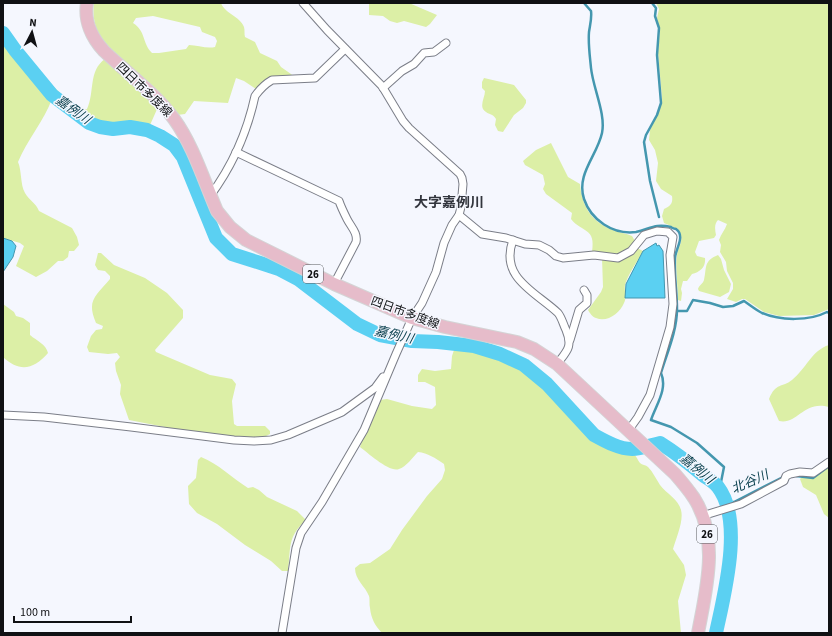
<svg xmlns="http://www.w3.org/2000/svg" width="832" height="636" viewBox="0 0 832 636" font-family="'Source Sans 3','Noto Sans JP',sans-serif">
	<rect width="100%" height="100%" fill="#f5f7fe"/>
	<g fill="#dcefa6" fill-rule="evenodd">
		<path d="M94,3H221C225,14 240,16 244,27C245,30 244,34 245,37L255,42L260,53L277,61L281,67L291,74L294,77L270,78L256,89L244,81L236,78L228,103L194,101L185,114L177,115L103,43C96,30 92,19 94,3ZM153,16L200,27L202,32L215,37L217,41L215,47C207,49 197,45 189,45L186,49L159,53H152C142,43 146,31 133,23L136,18Z"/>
		<polygon points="369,3 409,3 437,15 430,24 426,27 404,21 397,23 390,21 383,16 369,15"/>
		<path d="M656,3H829V309L814,315L779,316L764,312L745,299H742L736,302L727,299L733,289V283L727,271L726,262L720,252L721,245L719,240C721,234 725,230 727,224L718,220C714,224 715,230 716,235L714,238L699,241L695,252L697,256L705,258C706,267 700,272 692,274L687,281H683L681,289L682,293L681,301L678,300C678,289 675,265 677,255C679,245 685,239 678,229L664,223L662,216L664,209C671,206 673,203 672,196L661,189L656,181L658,163L655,150L649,140L650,130L660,108L662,98L658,53L660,30L657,18L659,9Z"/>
		<path d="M3,46H7L36,83L52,99C44,121 27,140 18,162C22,171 20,184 25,193C29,200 36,203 39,211L72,228L77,237L79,245L74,251H69L68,257L63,261H58L47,271L36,277L16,266L24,246L20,243L3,238Z"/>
		<path d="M105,59L158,107L150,125L110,126L89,120L56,94L31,63V61C47,79 62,99 84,110L87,109C95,92 88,71 105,59Z"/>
		<path d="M484,78L514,85L526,100V103L523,108L514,115L503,132L498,131L495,125L496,119C492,113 490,115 486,112C478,107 485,98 485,91L482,88V82Z"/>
		<path d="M551,143L568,177L580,184C582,207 592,222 613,230C619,233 626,233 632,236L635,241C633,248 622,256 615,256C608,256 600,253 592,252C596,227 582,233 571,219L572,213L546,194L543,189L545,184L543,175L525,165L523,161L536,150Z"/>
		<path d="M637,248L643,251C638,261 628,274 625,285C624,290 627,298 624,303C620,313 607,323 596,318C592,317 590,313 588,310L601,292L603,287L602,258L610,259Z"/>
		<path d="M98,253H101L114,265L145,278L167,293L183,310V318L155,350L156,352L210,375L232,379L236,384L232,401L234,424L237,426H265L270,431V434L266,436L249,440L216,437L129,420L120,394L121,385L116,371L115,363L120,357L117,353L108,354L89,352L87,347L91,336L96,330L102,329L103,326L96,323C86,300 96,296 110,279V276L105,271L98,270L95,265Z"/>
		<path d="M718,255L721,259L724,270L731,284L729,292L720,297L699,291L698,289C699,285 703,284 704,280C707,268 703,261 718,255Z"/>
		<path d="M3,304L14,312L16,316L23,318L30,323V335C37,341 46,344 48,353C34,369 20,373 3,357Z"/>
		<path d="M829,345V407C803,400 798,425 779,421L769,399C776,382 782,388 792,380C806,369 812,350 829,345Z"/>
		<path d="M455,347C505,353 533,375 566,410C576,420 585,433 596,441C606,449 619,447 630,452C636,454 637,459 640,463C642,465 646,465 648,467C653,472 656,479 660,485C666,493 679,500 681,510C684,521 676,538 673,549L684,565L686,575L678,601L681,633H382C375,626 371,618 370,608C369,604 370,599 369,596C365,586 355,580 355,568L360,564L370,563L390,549L402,530L427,496L442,479L445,470L444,464C435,458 428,453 418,452C413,457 406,467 399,469C390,473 368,453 360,447C365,431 376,417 380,400L387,399L412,406L432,409L436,405L435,387L425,382H418V375L422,369L435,371L451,369L452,356Z"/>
		<path d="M201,457C219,464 232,478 248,488L253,487L259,490L267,497L297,511L306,520C287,537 291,548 288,571H282L271,561L245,545L217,524L197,513L189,504L188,486L196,478L198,460Z"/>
		<polygon points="829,467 829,518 824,514 816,495 803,487 800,479 801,478 813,478"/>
	</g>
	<g fill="#5bd0f2" stroke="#4497af">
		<polygon points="3,238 12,241 16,246 13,257 3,272"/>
		<polygon points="656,243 657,246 659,245 663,251 665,298 625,298 626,284 643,251"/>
	</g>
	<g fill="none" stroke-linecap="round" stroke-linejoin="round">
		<g stroke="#4497af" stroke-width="2.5">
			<path d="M584,3L591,11C592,18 590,25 589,32C588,44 590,57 591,68C593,88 606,114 602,133C597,156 576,174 584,199C591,220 613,235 636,232C650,229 655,223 671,227C671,228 676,229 676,229C686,236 675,250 675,258C674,275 677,292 677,309C677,331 667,353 661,373C668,389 656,405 651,420L671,427L697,443L724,467L721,482L718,486"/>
			<polyline points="652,3 656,8 655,16 659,28 657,55 661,103 657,115 646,135 644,142 650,181 659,217"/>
			<path d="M677,311H687L693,300L710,303L723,307L733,306L744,301C750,305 756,310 762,313C780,321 810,321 827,312L829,313"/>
			<polyline points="796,476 813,478 829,466"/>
			<polyline points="726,503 734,502 781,478"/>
		</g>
		<path stroke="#5bd0f2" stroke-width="14" d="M3,33L15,50L52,95L89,123L100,127L113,129L130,127L147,130L160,136L174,145L183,157L216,238L232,254L279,269L298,279L357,324L380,335L412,341L438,342L474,346L500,354L524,365L547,384L594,435C605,441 619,449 632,449C641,449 651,445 660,443C676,453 690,464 704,476C709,479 715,483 718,487C744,521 724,595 716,633"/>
		<g stroke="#7b7e88" stroke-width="9">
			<g id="minor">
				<polyline points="383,88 402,71 414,64 424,53 434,52 446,43"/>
				<path d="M236,152L339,201C341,207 344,213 347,219C351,227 358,233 356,242L334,284"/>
				<path d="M210,196C233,165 247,133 255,96C260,89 265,84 272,80L315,78L345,49"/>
				<polyline points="459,215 482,234 506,238 525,244 539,245 549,250 556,256 563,258 594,255 618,258 631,251 644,235 657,231 668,232 673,237 670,255 673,304 670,327 650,395 638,417 628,431"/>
				<path d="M513,240C499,278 536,292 558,313C562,318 563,324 566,330C573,347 567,351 557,364"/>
				<polyline points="570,340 579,310 587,303 587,295 584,290"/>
				<polyline points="3,415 44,417 131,427 234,440 254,441 271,440 288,435 342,412 375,388 383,377"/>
				<polyline points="702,516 741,504 784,481 786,476 790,474 800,472 813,473 829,462"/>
				<polyline points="282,633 296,548 301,533 322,502 364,430 396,354 412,318 422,303 436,272 444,243 452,225 459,215 461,207 463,184 462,178 460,174 409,128 403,121 382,86 327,30 303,3"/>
			</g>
		</g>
		<g stroke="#d4d4d5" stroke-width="14">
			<path id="primary" d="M87,3C84,21 92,38 104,51C127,73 155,93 174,119C193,145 204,181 217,211L230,227L246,240L334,284L412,318L445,327L517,342L534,349L557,364L675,474C682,482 688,489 694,498C720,539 706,590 698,633"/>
		</g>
		<use href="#minor" stroke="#fff" stroke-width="7"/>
		<use href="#primary" stroke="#e6bcca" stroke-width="12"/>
	</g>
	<g text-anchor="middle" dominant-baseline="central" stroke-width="3" stroke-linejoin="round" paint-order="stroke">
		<g fill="#f5f7fe" stroke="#55565a" stroke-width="1">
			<rect x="303" y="265" width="20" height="18" rx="3"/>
			<rect x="697" y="525" width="20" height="18" rx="3"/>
		</g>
		<g font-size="11" font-weight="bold" fill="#101114">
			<text x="313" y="274">26</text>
			<text x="707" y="534">26</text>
		</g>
		<g font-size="12" fill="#101114" stroke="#f5f7fe">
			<text transform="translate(144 90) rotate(44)">四日市多度線</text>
			<text transform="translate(405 313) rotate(20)">四日市多度線</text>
		</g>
		<g font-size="13" font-style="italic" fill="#063d4b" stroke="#f5f7fe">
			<text transform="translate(73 110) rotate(35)">嘉例川</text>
			<text transform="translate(394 335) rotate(13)">嘉例川</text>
			<text transform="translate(697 469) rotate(39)">嘉例川</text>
			<text transform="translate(750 482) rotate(-24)">北谷川</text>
		</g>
		<g font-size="14" font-weight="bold" fill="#32353d" stroke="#f5f7fe">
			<text x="449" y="203">大字嘉例川</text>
		</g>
	</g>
	<rect width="832" height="636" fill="none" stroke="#101114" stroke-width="8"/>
	<g transform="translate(32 32) rotate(6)" stroke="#f5f7fe" stroke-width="3" paint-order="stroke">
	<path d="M0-3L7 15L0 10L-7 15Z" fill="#101114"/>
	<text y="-6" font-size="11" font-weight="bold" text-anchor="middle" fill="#101114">N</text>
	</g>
	<path d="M14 616v6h117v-6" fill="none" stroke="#101114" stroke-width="2"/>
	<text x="20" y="616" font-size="12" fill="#101114" stroke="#f5f7fe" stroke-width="3" paint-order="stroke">100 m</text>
</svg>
